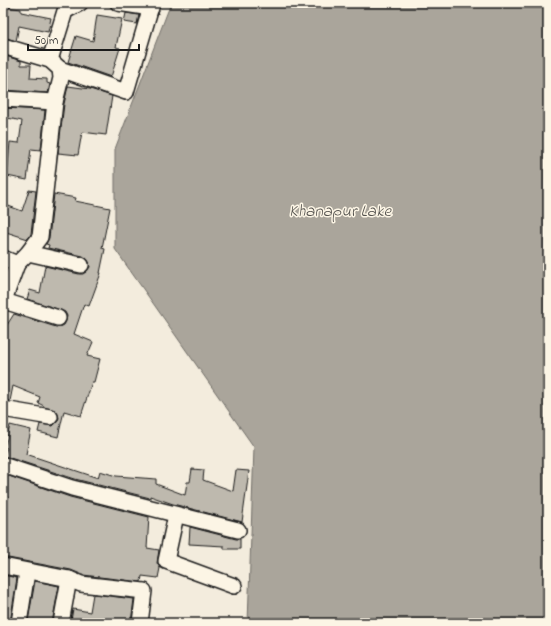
<svg xmlns="http://www.w3.org/2000/svg" width="551" height="626" viewBox="0 0 551 626" font-family="'Indie Flower',sans-serif">
	<rect width="100%" height="100%" fill="#f3ecdd"/>
	<filter id="ink" filterUnits="userSpaceOnUse"><feTurbulence type="fractalNoise" baseFrequency=".025" numOctaves="2"/><feDisplacementMap in="SourceGraphic" scale="8" xChannelSelector="R" yChannelSelector="G"/><feConvolveMatrix kernelMatrix="1 2 1 2 8 2 1 2 1" color-interpolation-filters="sRGB"/></filter>
	<g filter="url(#ink)">
		<polygon fill="#aaa59b" stroke="#716e68" points="171,3 548,3 548,623 248,623 254,447 115,249 115,149"/>
		<g fill="#beb9ae" stroke="#1c1c1c">
			<polygon points="6,7 21,9 21,12 51,18 48,32 19,26 16,41 3,37 3,28"/>
			<polygon points="126,13 139,15 137,24 124,22"/>
			<polygon points="97,15 122,19 116,47 120,48 111,77 68,62 76,36 93,41"/>
			<polygon points="3,55 21,61 21,65 31,65 30,78 47,79 47,83 50,84 48,93 3,90"/>
			<polygon points="68,86 90,89 112,96 106,135 82,132 78,155 58,153 64,104"/>
			<polygon points="3,108 45,110 41,150 31,149 27,180 7,176 10,142 19,143 22,121 3,117"/>
			<polygon points="29,190 36,191 31,234 28,239 3,231 3,204 22,211"/>
			<polygon points="54,194 76,198 75,201 110,208 102,248 105,249 100,273 101,273 89,306 84,304 74,334 93,342 87,356 100,359 94,382 92,382 81,416 64,411 58,437 38,432 40,424 53,426 57,422 59,418 58,414 55,410 44,407 44,406 38,403 40,397 13,386 10,401 3,400 3,331 14,314 56,327 60,327 64,325 66,321 67,316 65,312 61,310 27,299 30,290 40,293 45,266 79,274 83,274 87,271 90,267 89,262 87,259 83,256 48,248 49,245 46,244 49,238"/>
			<polygon points="10,425 31,430 26,454 98,478 100,471 116,476 156,479 156,484 185,495 187,482 190,482 192,469 204,470 203,480 233,491 236,470 249,471 242,522 173,504 150,496 150,498 75,479 4,456 7,448 5,447"/>
			<polygon points="3,474 70,497 149,517 147,548 159,550 157,563 160,568 158,578 142,576 141,582 83,575 71,570 3,557 3,523 8,497 3,495"/>
			<polygon points="190,527 236,539 240,539 240,549 224,549 224,546 189,544"/>
			<polygon points="3,575 17,578 10,623 3,623"/>
			<polygon points="35,581 59,586 52,623 36,623 28,621"/>
			<polygon points="93,594 134,599 131,623 83,623 71,620 73,609 90,612"/>
		</g>
		<g fill="none" stroke-linecap="round" stroke-linejoin="round">
			<g stroke="#1c1c1c" stroke-width="18">
				<g id="street">
					<polyline points="118,3 151,8"/>
					<polyline points="3,46 50,60 60,69 61,78 55,102 40,237 28,253 17,264"/>
					<polyline points="50,60 65,11 80,3"/>
					<polyline points="60,69 126,92 152,3"/>
					<polyline points="3,99 55,102"/>
					<polyline points="28,253 81,265"/>
					<polyline points="3,258 17,264 3,303"/>
					<polyline points="4,301 58,318"/>
					<polyline points="3,409 50,417"/>
					<polyline points="3,465 72,488 238,530"/>
					<polyline points="176,515 166,561 234,586"/>
					<polyline points="3,566 69,579 81,584 144,591 140,623"/>
					<polyline points="19,623 27,572"/>
					<polyline points="61,623 69,579"/>
				</g>
			</g>
			<use href="#street" stroke="#fcf5e5" stroke-width="15"/>
		</g>
	</g>
	<g text-anchor="middle" dominant-baseline="central" stroke-width="3" stroke-linejoin="round" paint-order="stroke">
		<g font-size="17" font-style="italic" fill="#55534f" stroke="#fcf5e5">
			<text x="340" y="211">Khanapur Lake</text>
		</g>
	</g>
	<rect width="551" height="626" fill="none" stroke="#fcf5e5" stroke-width="16"/>
	<rect x="8" y="8" width="535" height="610" fill="none" stroke="#1c1c1c" stroke-width="1.5" filter="url(#ink)"/>
	<path d="M28 44v6h111v-6" fill="none" stroke="#1c1c1c" stroke-width="2"/>
	<text x="34" y="44" font-size="12" fill="#1c1c1c" stroke="#fcf5e5" stroke-width="3" paint-order="stroke">50 m</text>
</svg>
